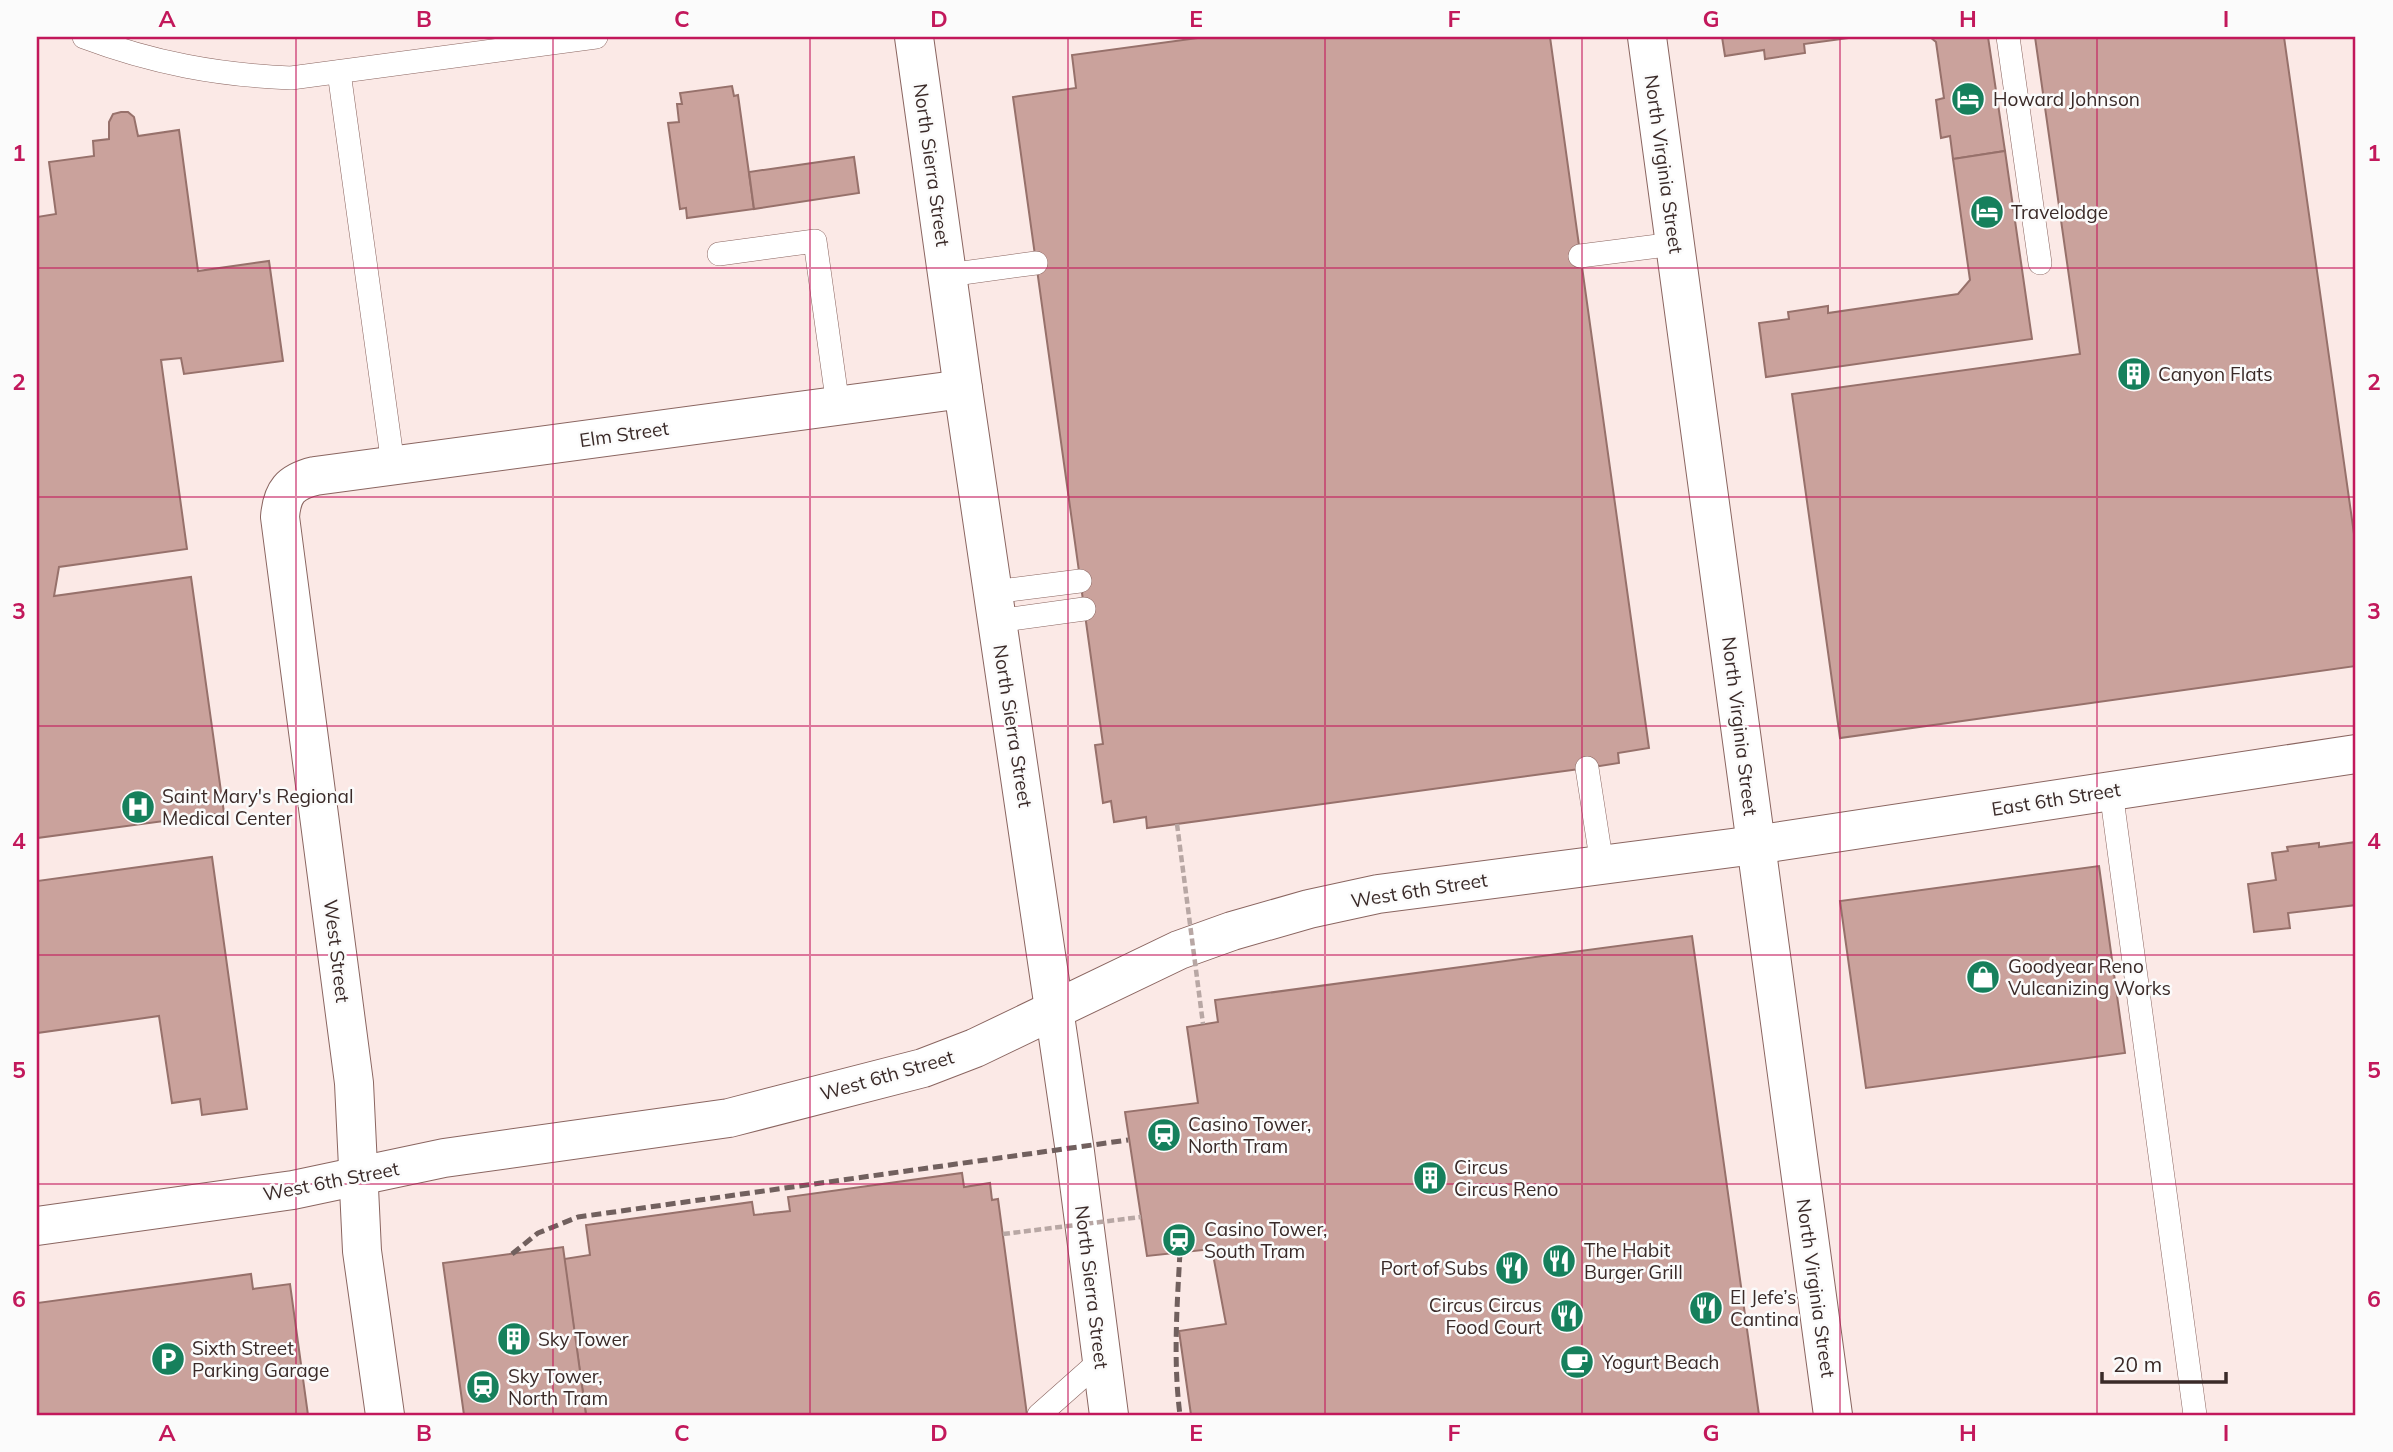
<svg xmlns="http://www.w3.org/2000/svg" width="2393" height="1452" viewBox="0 0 2393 1452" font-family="Mulish,sans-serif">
	<rect width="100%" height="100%" fill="#fbe9e6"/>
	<g fill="#caa29c" stroke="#97716b" stroke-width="2">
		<polygon points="1205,37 1550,37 1649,748 1618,753 1619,763 1587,768 1147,828 1146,817 1114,822 1111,801 1103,803 1095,745 1103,744 1013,97 1076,88 1072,55"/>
		<polygon points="1722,37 1856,37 1804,44 1805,53 1765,59 1764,50 1725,56"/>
		<polygon points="1930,37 1988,37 2005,151 1953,159 1950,136 1941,138 1936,100 1944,98 1936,42"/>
		<polygon points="2035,37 2284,37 2356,548 2356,666 1840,738 1792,394 2080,354"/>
		<polygon points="732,86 734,96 738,95 754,209 687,218 686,208 680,209 668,123 679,122 677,104 682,104 680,93"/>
		<polygon points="121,112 128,112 134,117 138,136 179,130 198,271 269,261 283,361 184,374 181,358 161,360 187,549 59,567 54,596 191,577 224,813 37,838 37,217 56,214 49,162 94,156 93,141 109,139 109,122 113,114"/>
		<polygon points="2005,151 2032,339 1766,377 1759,323 1789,319 1788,312 1828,306 1828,313 1958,294 1970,280 1953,159"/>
		<polygon points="854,157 859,193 754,209 749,172"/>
		<polygon points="2356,842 2356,905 2288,913 2290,928 2254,932 2248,884 2276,880 2272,853 2288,851 2287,847 2319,843 2319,847"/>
		<polygon points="212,857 247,1109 202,1115 200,1099 172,1103 159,1016 37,1033 37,881"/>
		<polygon points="2099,866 2125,1053 1866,1088 1840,901"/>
		<polygon points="1692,936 1759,1415 1191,1415 1179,1331 1226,1324 1212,1249 1147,1256 1125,1112 1198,1103 1187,1027 1218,1022 1215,1000"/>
		<polygon points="962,1173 964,1187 990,1183 992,1200 998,1199 1027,1415 586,1415 564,1259 590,1255 586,1225 752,1202 754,1215 790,1211 788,1197"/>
		<polygon points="563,1247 586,1415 464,1415 443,1263"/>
		<polygon points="251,1274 253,1289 290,1284 308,1415 37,1415 37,1303"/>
	</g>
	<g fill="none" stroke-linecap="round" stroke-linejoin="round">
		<g stroke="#8a6560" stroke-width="24">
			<g id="lane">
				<path d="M84,37C153,63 218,75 291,78L596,37"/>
				<polyline points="2008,37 2040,263"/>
				<polyline points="339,72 393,465"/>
				<polyline points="719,254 815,241 838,406"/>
				<polyline points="1580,256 1674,244"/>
				<polyline points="948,275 1036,263"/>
				<polyline points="993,592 1080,581"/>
				<polyline points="997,621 1084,609"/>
				<polyline points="1587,768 1602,865"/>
				<polyline points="2111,791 2195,1415"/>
				<polyline points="1039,1415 1101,1360"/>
			</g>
		</g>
		<g stroke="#8a6560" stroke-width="40">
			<path id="street" d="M385,1415L362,1251L354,1083L280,517C282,492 290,482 315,476L963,389"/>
		</g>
		<g stroke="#8a6560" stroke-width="40">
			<g id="secondary">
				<polyline points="914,37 963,389 1075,1152 1109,1415"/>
				<polyline points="37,1226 293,1190 444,1158 729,1118 923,1068 975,1048 1179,950 1232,931 1309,909 1378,894 1755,845 2356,754"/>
			</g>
		</g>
		<g stroke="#8a6560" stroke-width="40">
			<polyline id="primary" points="1647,37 1833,1415"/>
		</g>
		<use href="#lane" stroke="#fff" stroke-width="23"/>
		<use href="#street" stroke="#fff" stroke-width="38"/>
		<use href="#secondary" stroke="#fff" stroke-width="38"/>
		<use href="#primary" stroke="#fff" stroke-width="38"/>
		<g stroke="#71605e" stroke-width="5" stroke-dasharray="10 5" stroke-linecap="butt">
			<path d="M1180,1252C1177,1307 1173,1361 1180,1415"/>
			<polyline points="512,1254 538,1233 578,1217 1128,1140"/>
		</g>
		<g stroke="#b8a7a4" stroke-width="4.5" stroke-dasharray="7 3.5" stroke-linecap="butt">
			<polyline points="1177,824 1203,1024"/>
			<polyline points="1003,1234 1141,1217"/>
		</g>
	</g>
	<path fill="none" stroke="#c2185b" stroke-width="2" stroke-opacity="0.55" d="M296,37V1415M553,37V1415M810,37V1415M1068,37V1415M1325,37V1415M1582,37V1415M1840,37V1415M2097,37V1415M37,268H2356M37,497H2356M37,726H2356M37,955H2356M37,1184H2356"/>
	<defs>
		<g id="hotel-disc" transform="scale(1.75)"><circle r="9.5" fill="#16805c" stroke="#fbfbfb"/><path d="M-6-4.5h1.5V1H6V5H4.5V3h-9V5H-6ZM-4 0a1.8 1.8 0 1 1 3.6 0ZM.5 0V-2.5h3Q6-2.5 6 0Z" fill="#fff"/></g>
		<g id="building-disc" transform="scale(1.75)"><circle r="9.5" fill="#16805c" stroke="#fbfbfb"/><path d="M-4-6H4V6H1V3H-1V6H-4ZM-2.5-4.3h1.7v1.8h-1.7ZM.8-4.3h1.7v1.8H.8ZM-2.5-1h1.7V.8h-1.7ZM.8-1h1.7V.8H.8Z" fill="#fff"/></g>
		<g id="hospital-disc" transform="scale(1.75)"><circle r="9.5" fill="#16805c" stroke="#fbfbfb"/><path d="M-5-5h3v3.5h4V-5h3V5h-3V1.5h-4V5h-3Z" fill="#fff"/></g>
		<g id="shop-disc" transform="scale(1.75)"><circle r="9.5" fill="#16805c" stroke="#fbfbfb"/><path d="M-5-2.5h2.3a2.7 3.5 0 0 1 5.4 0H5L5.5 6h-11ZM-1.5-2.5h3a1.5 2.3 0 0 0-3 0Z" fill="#fff"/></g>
		<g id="station-disc" transform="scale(1.75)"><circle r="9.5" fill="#16805c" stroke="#fbfbfb"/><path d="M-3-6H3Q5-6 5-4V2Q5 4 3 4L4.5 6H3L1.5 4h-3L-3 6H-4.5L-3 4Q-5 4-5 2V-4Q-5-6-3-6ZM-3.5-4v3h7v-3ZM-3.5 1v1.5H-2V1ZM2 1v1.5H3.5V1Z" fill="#fff"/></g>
		<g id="restaurant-disc" transform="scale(1.75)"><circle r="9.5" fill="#16805c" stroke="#fbfbfb"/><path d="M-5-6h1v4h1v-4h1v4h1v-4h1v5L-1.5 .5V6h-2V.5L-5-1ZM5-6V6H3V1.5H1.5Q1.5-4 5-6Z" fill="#fff"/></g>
		<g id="parking-disc" transform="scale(1.75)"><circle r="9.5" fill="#16805c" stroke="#fbfbfb"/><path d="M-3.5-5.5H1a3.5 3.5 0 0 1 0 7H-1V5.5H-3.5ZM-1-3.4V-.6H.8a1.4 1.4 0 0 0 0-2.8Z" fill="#fff"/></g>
		<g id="cafe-disc" transform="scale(1.75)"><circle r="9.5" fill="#16805c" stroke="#fbfbfb"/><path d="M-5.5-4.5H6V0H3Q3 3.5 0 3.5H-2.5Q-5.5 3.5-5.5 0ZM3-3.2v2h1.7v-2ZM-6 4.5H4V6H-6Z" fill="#fff"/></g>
	</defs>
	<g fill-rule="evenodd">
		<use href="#hotel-disc" x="1968" y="99"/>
		<use href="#hotel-disc" x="1987" y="212"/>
		<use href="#building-disc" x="2134" y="374"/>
		<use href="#hospital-disc" x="138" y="807"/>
		<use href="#shop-disc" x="1983" y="977"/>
		<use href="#station-disc" x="1164" y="1135"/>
		<use href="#building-disc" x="1430" y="1178"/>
		<use href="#station-disc" x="1179" y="1240"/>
		<use href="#restaurant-disc" x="1559" y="1261"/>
		<use href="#restaurant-disc" x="1512" y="1268"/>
		<use href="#restaurant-disc" x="1706" y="1308"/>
		<use href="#restaurant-disc" x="1567" y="1316"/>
		<use href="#building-disc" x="514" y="1339"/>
		<use href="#parking-disc" x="168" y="1359"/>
		<use href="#cafe-disc" x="1577" y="1362"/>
		<use href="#station-disc" x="483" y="1387"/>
	</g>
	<g text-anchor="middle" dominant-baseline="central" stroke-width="5" stroke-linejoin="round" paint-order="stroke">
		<g font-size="19" fill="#3a2a28" stroke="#fbfbfb" text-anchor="start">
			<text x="1993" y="99">Howard Johnson</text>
			<text x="2011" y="212">Travelodge</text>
			<text x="2158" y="374">Canyon Flats</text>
			<text x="162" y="796">Saint Mary's Regional<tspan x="162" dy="22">Medical Center</tspan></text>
			<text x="2008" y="966">Goodyear Reno<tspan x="2008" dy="22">Vulcanizing Works</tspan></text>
			<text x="1188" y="1124">Casino Tower,<tspan x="1188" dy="22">North Tram</tspan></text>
			<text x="1454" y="1167">Circus<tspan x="1454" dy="22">Circus Reno</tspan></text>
			<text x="1204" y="1229">Casino Tower,<tspan x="1204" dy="22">South Tram</tspan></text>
			<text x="1584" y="1250">The Habit<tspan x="1584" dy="22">Burger Grill</tspan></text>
			<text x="1488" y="1268" text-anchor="end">Port of Subs</text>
			<text x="1730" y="1297">El Jefe’s<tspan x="1730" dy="22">Cantina</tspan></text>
			<text x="1542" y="1305" text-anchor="end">Circus Circus<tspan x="1542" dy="22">Food Court</tspan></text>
			<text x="538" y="1339">Sky Tower</text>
			<text x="192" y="1348">Sixth Street<tspan x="192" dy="22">Parking Garage</tspan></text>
			<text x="1602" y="1362">Yogurt Beach</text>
			<text x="508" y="1376">Sky Tower,<tspan x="508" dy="22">North Tram</tspan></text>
		</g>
		<g font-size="19" fill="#3a2a28" stroke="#fbfbfb">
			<text transform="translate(1664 164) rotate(82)">North Virginia Street</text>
			<text transform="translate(932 165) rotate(82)">North Sierra Street</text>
			<text transform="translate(624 434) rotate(-8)">Elm Street</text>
			<text transform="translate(1013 726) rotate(81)">North Sierra Street</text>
			<text transform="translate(1740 726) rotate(83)">North Virginia Street</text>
			<text transform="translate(2056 799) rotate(-9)">East 6th Street</text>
			<text transform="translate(1419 890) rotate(-9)">West 6th Street</text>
			<text transform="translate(337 951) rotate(83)">West Street</text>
			<text transform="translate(887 1075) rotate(-16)">West 6th Street</text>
			<text transform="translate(331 1181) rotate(-11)">West 6th Street</text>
			<text transform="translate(1092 1287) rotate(83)">North Sierra Street</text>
			<text transform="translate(1816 1288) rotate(82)">North Virginia Street</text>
		</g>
	</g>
	<rect width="2393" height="1452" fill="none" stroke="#fbfbfb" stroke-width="77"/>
	<path d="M2102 1372v10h124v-10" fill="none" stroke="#3a2a28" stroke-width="3.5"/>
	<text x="2113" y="1372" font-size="21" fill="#3a2a28" stroke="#fbfbfb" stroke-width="5" paint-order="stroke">20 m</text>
	<rect x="38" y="38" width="2316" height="1376" fill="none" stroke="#c2185b" stroke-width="2.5"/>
	<g font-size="23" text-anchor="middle" font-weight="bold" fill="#c2185b">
		<text x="167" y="27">A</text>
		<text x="424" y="27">B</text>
		<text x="682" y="27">C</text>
		<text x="939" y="27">D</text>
		<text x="1196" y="27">E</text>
		<text x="1454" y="27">F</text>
		<text x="1711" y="27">G</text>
		<text x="1968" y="27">H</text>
		<text x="2226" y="27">I</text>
		<text x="19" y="161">1</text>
		<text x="2374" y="161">1</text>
		<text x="19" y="390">2</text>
		<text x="2374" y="390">2</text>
		<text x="19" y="619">3</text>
		<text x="2374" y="619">3</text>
		<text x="19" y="849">4</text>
		<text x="2374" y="849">4</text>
		<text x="19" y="1078">5</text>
		<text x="2374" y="1078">5</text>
		<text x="19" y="1307">6</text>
		<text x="2374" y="1307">6</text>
		<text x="167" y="1441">A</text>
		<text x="424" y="1441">B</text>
		<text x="682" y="1441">C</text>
		<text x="939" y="1441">D</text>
		<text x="1196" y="1441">E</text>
		<text x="1454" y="1441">F</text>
		<text x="1711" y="1441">G</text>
		<text x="1968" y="1441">H</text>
		<text x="2226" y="1441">I</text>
	</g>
</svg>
